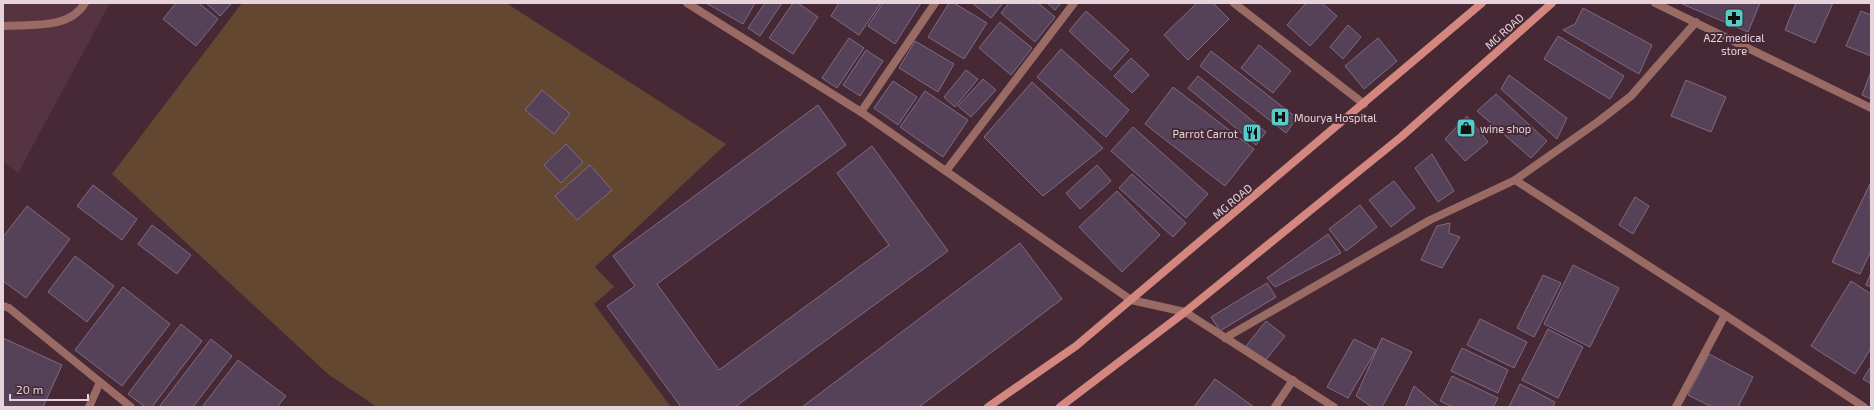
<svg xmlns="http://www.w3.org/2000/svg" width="1874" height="410" viewBox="0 0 1874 410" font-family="'Exo 2',sans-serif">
	<rect width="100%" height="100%" fill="#462935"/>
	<polygon fill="#563341" points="3,3 110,3 18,173 3,162"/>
	<polygon fill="#644730" points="242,3 506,3 726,144 595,267 614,287 594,304 671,407 377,407 329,375 112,174"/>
	<g fill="#554158" stroke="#806a83">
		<polygon points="176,3 199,3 218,19 196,46 163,19"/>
		<polygon points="206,3 232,3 220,16"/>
		<polygon points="706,3 755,3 743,24"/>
		<polygon points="765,3 782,3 760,36 748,28"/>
		<polygon points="793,3 798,3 818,17 793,54 769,38"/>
		<polygon points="839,3 881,3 859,35 831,16"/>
		<polygon points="883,3 921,3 895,44 868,26"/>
		<polygon points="949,3 954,3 987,23 964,59 928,37"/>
		<polygon points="972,3 1003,3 991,18"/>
		<polygon points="1009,3 1038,3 1055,17 1035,42 1001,13"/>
		<polygon points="1047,3 1061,3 1055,10"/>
		<polygon points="1197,3 1213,3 1229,19 1188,60 1164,35"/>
		<polygon points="1306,3 1322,3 1337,16 1310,46 1287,25"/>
		<polygon points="1680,3 1760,3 1748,32"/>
		<polygon points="1796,3 1833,3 1815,43 1785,30"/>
		<polygon points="1583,8 1652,45 1639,74 1563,30 1575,24"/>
		<polygon points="1086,11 1129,50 1111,70 1069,31"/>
		<polygon points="1861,11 1871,15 1871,56 1846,46"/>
		<polygon points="1000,22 1032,48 1011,75 979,48"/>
		<polygon points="1348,25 1361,37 1343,59 1330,47"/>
		<polygon points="1558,36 1624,76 1610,99 1544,59"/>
		<polygon points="849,38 864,48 837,88 822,78"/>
		<polygon points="1378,38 1397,61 1364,89 1345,66"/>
		<polygon points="915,41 954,64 938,92 899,68"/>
		<polygon points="1259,45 1291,71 1273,93 1241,68"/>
		<polygon points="1061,49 1129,110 1106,137 1037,77"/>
		<polygon points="866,50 883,61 860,96 843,85"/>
		<polygon points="1211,51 1297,118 1286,133 1200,66"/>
		<polygon points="1131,58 1149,75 1132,93 1114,76"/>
		<polygon points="966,70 978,79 955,107 944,97"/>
		<polygon points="1871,72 1871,99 1862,95"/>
		<polygon points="1509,75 1567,118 1557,139 1501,89"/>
		<polygon points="1198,76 1266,132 1256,145 1188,88"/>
		<polygon points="983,79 996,90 971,117 958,106"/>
		<polygon points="1686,80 1726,97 1711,132 1671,116"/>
		<polygon points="893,81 917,97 898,125 874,108"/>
		<polygon points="1032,82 1103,148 1043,196 984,137"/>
		<polygon points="1173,87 1254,149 1225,186 1145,124"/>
		<polygon points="542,90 570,114 554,134 525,110"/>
		<polygon points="925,91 968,120 943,157 900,127"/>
		<polygon points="1496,94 1547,141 1531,158 1477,111"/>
		<polygon points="818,105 846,145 657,284 719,370 889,245 837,173 872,146 948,251 735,407 681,407 607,306 635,286 613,256"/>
		<polygon points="1467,116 1488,142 1465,161 1445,139"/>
		<polygon points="1133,127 1208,194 1186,218 1111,151"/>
		<polygon points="566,144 583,162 561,183 544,165"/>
		<polygon points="1432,154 1454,191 1438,202 1415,168"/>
		<polygon points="590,165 612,190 577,220 555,196"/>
		<polygon points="1097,165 1111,181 1080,209 1066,193"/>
		<polygon points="1132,174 1186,223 1173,237 1119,188"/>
		<polygon points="1394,181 1415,208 1391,227 1369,200"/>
		<polygon points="1870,184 1871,251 1860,274 1832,262"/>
		<polygon points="93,185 137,219 122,240 77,206"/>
		<polygon points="1117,191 1160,235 1122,272 1079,227"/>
		<polygon points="1635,197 1649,206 1633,234 1619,225"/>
		<polygon points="1360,205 1377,227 1346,251 1329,229"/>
		<polygon points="27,206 70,239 26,298 3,281 3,237"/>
		<polygon points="1450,223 1449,233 1460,237 1442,268 1421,260 1437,226"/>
		<polygon points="152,225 191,255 177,274 138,244"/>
		<polygon points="1328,234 1341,253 1275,287 1267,278"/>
		<polygon points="1020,243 1062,299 919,407 802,407"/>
		<polygon points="75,256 114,286 87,322 48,292"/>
		<polygon points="1573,265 1619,288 1590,347 1544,324"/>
		<polygon points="1871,273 1871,287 1866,285"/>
		<polygon points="1543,275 1561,283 1534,337 1517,328"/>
		<polygon points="1851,281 1871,294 1871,348 1855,374 1811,346"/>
		<polygon points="1267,283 1276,297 1220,331 1211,317"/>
		<polygon points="123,287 170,324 122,386 75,350"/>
		<polygon points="1480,319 1527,342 1514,368 1467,345"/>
		<polygon points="1266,321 1285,336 1265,361 1246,346"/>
		<polygon points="181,324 202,341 152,407 145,407 128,394"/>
		<polygon points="1548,329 1583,347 1558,398 1522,380"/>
		<polygon points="3,338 62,365 43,407 3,407"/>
		<polygon points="1382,338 1412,352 1382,407 1372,407 1356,396"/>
		<polygon points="211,339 232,356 193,407 159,407"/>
		<polygon points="1354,339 1376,350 1348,398 1327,387"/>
		<polygon points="1462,348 1508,370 1498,393 1451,371"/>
		<polygon points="1709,354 1753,377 1738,407 1712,407 1688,395"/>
		<polygon points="238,360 286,396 277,407 202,407"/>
		<polygon points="1871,366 1871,384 1863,379"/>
		<polygon points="1452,376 1498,398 1493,407 1453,407 1440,401"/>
		<polygon points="1215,379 1254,407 1194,407"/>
		<polygon points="1520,384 1555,402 1553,407 1509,407"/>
		<polygon points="1414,386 1439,407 1405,407"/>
	</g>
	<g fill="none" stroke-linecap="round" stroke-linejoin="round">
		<path stroke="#9a6a64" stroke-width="8" d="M3,26C30,24 69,30 85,3"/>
		<g stroke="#9a6a64" stroke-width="8">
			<polyline points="687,3 861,112 1131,300 1185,312 1334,407"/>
			<polyline points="1234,3 1364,104"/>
			<polyline points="1655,3 1871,108"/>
			<polyline points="861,112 935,3"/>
			<polyline points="946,171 1074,3"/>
			<polyline points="1515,180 1725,315 1864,407"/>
			<polyline points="3,306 9,308 100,382 89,407"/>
			<polyline points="1225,338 1430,220 1515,180 1599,121 1631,96 1696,22"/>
			<polyline points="100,382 131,407"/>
			<polyline points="1275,407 1293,380"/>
			<polyline points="1676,407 1725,315"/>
		</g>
		<g stroke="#d3877e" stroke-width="8">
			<polyline points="988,407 1076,346 1482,3"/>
			<polyline points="1060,407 1185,312 1401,137 1552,3"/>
		</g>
	</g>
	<defs>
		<g id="pharmacy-square" transform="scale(1)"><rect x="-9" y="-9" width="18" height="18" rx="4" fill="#53cdc9" stroke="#462935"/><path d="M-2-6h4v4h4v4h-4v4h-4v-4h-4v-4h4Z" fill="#111"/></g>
		<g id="hospital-square" transform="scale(1)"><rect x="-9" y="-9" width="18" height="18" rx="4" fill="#53cdc9" stroke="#462935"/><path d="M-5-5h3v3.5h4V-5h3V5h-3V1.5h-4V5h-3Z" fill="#111"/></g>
		<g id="shop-square" transform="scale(1)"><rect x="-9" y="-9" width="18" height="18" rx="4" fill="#53cdc9" stroke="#462935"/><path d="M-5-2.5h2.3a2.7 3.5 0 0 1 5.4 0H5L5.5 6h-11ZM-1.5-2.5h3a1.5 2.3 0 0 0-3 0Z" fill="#111"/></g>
		<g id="restaurant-square" transform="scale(1)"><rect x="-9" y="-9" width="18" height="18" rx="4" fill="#53cdc9" stroke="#462935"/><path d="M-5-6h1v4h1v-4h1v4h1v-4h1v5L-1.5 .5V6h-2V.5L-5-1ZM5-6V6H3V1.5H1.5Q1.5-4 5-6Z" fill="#111"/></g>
	</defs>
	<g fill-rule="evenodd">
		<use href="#pharmacy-square" x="1734" y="18"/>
		<use href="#hospital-square" x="1280" y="117"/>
		<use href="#shop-square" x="1466" y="128"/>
		<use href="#restaurant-square" x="1252" y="133"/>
	</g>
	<g text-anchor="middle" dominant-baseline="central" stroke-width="4" stroke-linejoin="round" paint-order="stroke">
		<g font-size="11" fill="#e7d4db" stroke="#462935">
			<text transform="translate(1504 31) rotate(-42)">MG ROAD</text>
			<text transform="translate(1232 201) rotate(-40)">MG ROAD</text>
		</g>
		<g font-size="11" fill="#e7d4db" stroke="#462935" text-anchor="start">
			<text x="1734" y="37" text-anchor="middle">A2Z medical<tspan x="1734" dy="13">store</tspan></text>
			<text x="1294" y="117">Mourya Hospital</text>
			<text x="1480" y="128">wine shop</text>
			<text x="1238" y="133" text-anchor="end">Parrot Carrot</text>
		</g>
	</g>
	<rect width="1874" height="410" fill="none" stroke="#e7d4db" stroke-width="8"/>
	<path d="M10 394v6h78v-6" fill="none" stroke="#e7d4db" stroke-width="2"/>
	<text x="16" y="394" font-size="12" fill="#e7d4db" stroke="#462935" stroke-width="3" paint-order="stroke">20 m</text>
</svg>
